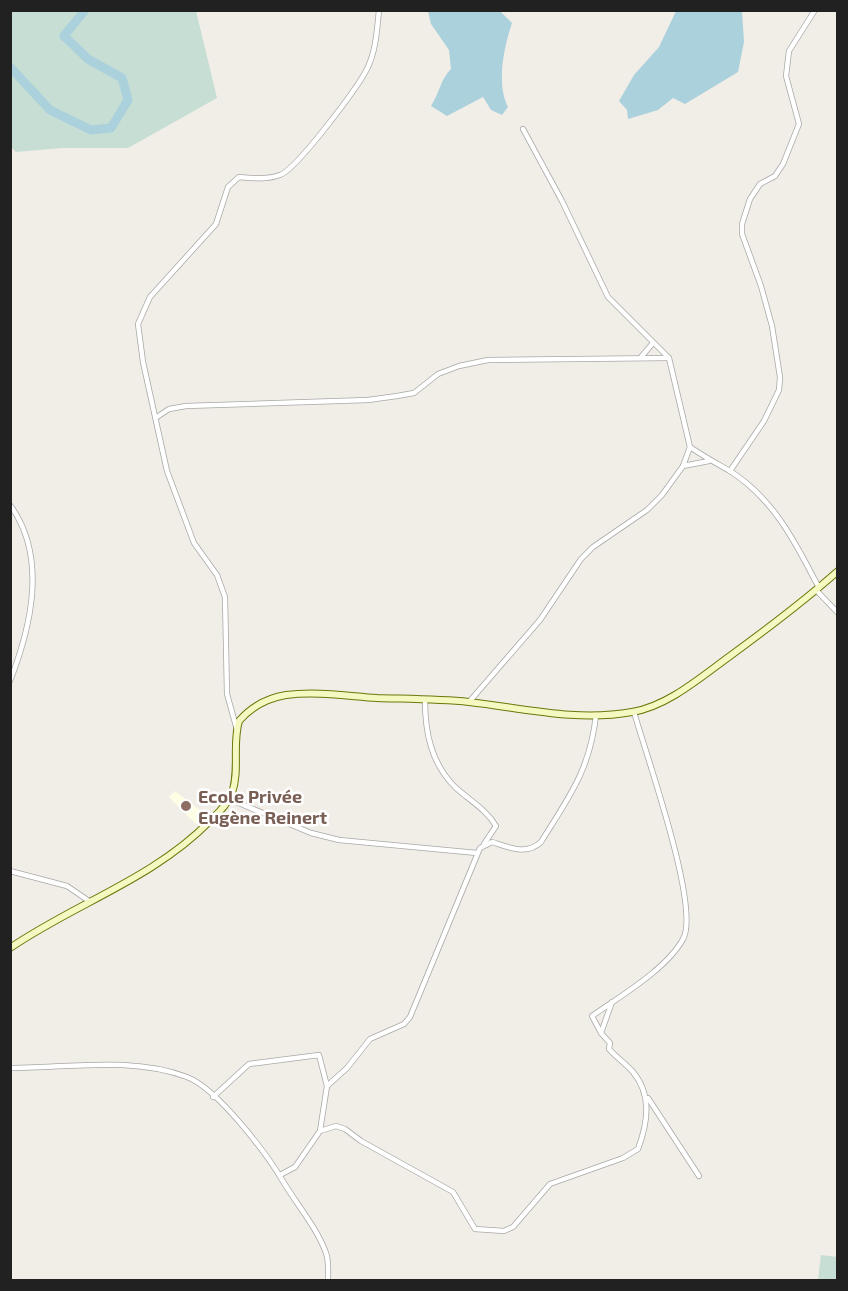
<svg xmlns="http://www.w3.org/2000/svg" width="848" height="1291" viewBox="0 0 848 1291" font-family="'Exo 2',sans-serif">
	<rect width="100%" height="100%" fill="#f1eee8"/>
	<polygon fill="#fefee5" points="175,791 206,815 196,824 169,797"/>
	<g fill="#c6ded3">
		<polygon points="12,11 196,11 217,98 128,148 62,148 16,152 10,146"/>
		<polygon points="821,1255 837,1257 837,1280 818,1280"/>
	</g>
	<g fill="#abd1dd">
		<path d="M428,11H500L512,23C504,47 496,84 508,107L502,115L491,110L483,97L447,116L431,106C439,94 441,78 451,69L449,50L431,24Z"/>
		<polygon points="676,11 742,11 744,42 738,72 685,104 673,98 658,110 628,119 627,110 619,101 634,75 659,47"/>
	</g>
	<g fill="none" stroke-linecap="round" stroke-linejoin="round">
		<polyline stroke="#abd1dd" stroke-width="9" points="10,67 50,110 91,130 111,128 128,100 122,78 88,59 64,36 85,10"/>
		<g stroke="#a8a8a8" stroke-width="6">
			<g id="street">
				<polyline points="641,357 653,343"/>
				<polyline points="157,417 169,409 186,406 368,400 397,396 414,393 438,374 459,366 488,360 669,358"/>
				<path d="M690,447C703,456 716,463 730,471C774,499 796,543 819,588"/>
				<polyline points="683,466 709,461"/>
				<polyline points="730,471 764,421 779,390 780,377 772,326 761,286 742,234 742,224 750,199 760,184 775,176 783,164 799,124 786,76 789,51 815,10"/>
				<path d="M10,505C48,557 31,627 10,681"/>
				<polyline points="816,590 838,613"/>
				<path d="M425,700C425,732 431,763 455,787C469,800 487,810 496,826L484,844"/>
				<polyline points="469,702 540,620 581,559 593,547 647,510 662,495 683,466 690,447 669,358 608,297 562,201 523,129"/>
				<path d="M237,730L227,694L225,597L217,575L194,543L167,471L143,362L138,324L150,297L216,224L228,187L239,177C253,178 267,180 280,175C297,169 358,87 367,69C376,51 377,30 379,10"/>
				<polyline points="229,799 311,833 339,840 477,853"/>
				<polyline points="10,871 67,886 89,901"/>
				<path d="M600,1031L592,1016C619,997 667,969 683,939C701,908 645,752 634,712"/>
				<path d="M10,1068C68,1068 131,1056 187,1077C218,1089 267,1154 284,1183C298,1206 317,1228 326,1253C329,1261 328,1272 328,1280"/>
				<polyline points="213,1097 249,1064 319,1055 327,1086"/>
				<polyline points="648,1098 699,1176"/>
				<path d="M320,1131L336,1126L345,1129L361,1141L453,1192L475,1229L504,1231L513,1227L550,1184L623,1158L638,1149C648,1122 652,1095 633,1072C626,1064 617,1058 609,1049L610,1043L601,1033L612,1002"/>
				<path d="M280,1175L295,1167L320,1131L327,1086L347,1068L370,1039L404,1024L410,1017L480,848L492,842C508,847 526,856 541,842C569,797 590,770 596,715"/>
			</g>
		</g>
		<g stroke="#6b770a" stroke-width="8">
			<path id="secondary" d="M10,948C76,903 153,879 210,821C218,813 228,804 232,793C240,770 232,744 239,721C251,707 268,698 286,695C316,691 347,696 377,698C408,699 438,699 469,702C523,708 576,722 632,712C668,706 701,677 730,656C767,629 803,602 838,571"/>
		</g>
		<use href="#street" stroke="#fff" stroke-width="4.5"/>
		<use href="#secondary" stroke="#f5f8c0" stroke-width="6"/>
	</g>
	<circle fill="#8d6e63" stroke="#fff" stroke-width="2" cx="186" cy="806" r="6"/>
	<g text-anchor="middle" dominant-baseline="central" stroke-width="5" stroke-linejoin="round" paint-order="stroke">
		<g font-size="18" font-weight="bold" fill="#785e54" stroke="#fff" text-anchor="start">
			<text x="198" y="796">Ecole Privée<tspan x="198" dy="21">Eugène Reinert</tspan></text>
		</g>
	</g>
	<rect width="848" height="1291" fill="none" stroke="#212121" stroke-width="24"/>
</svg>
